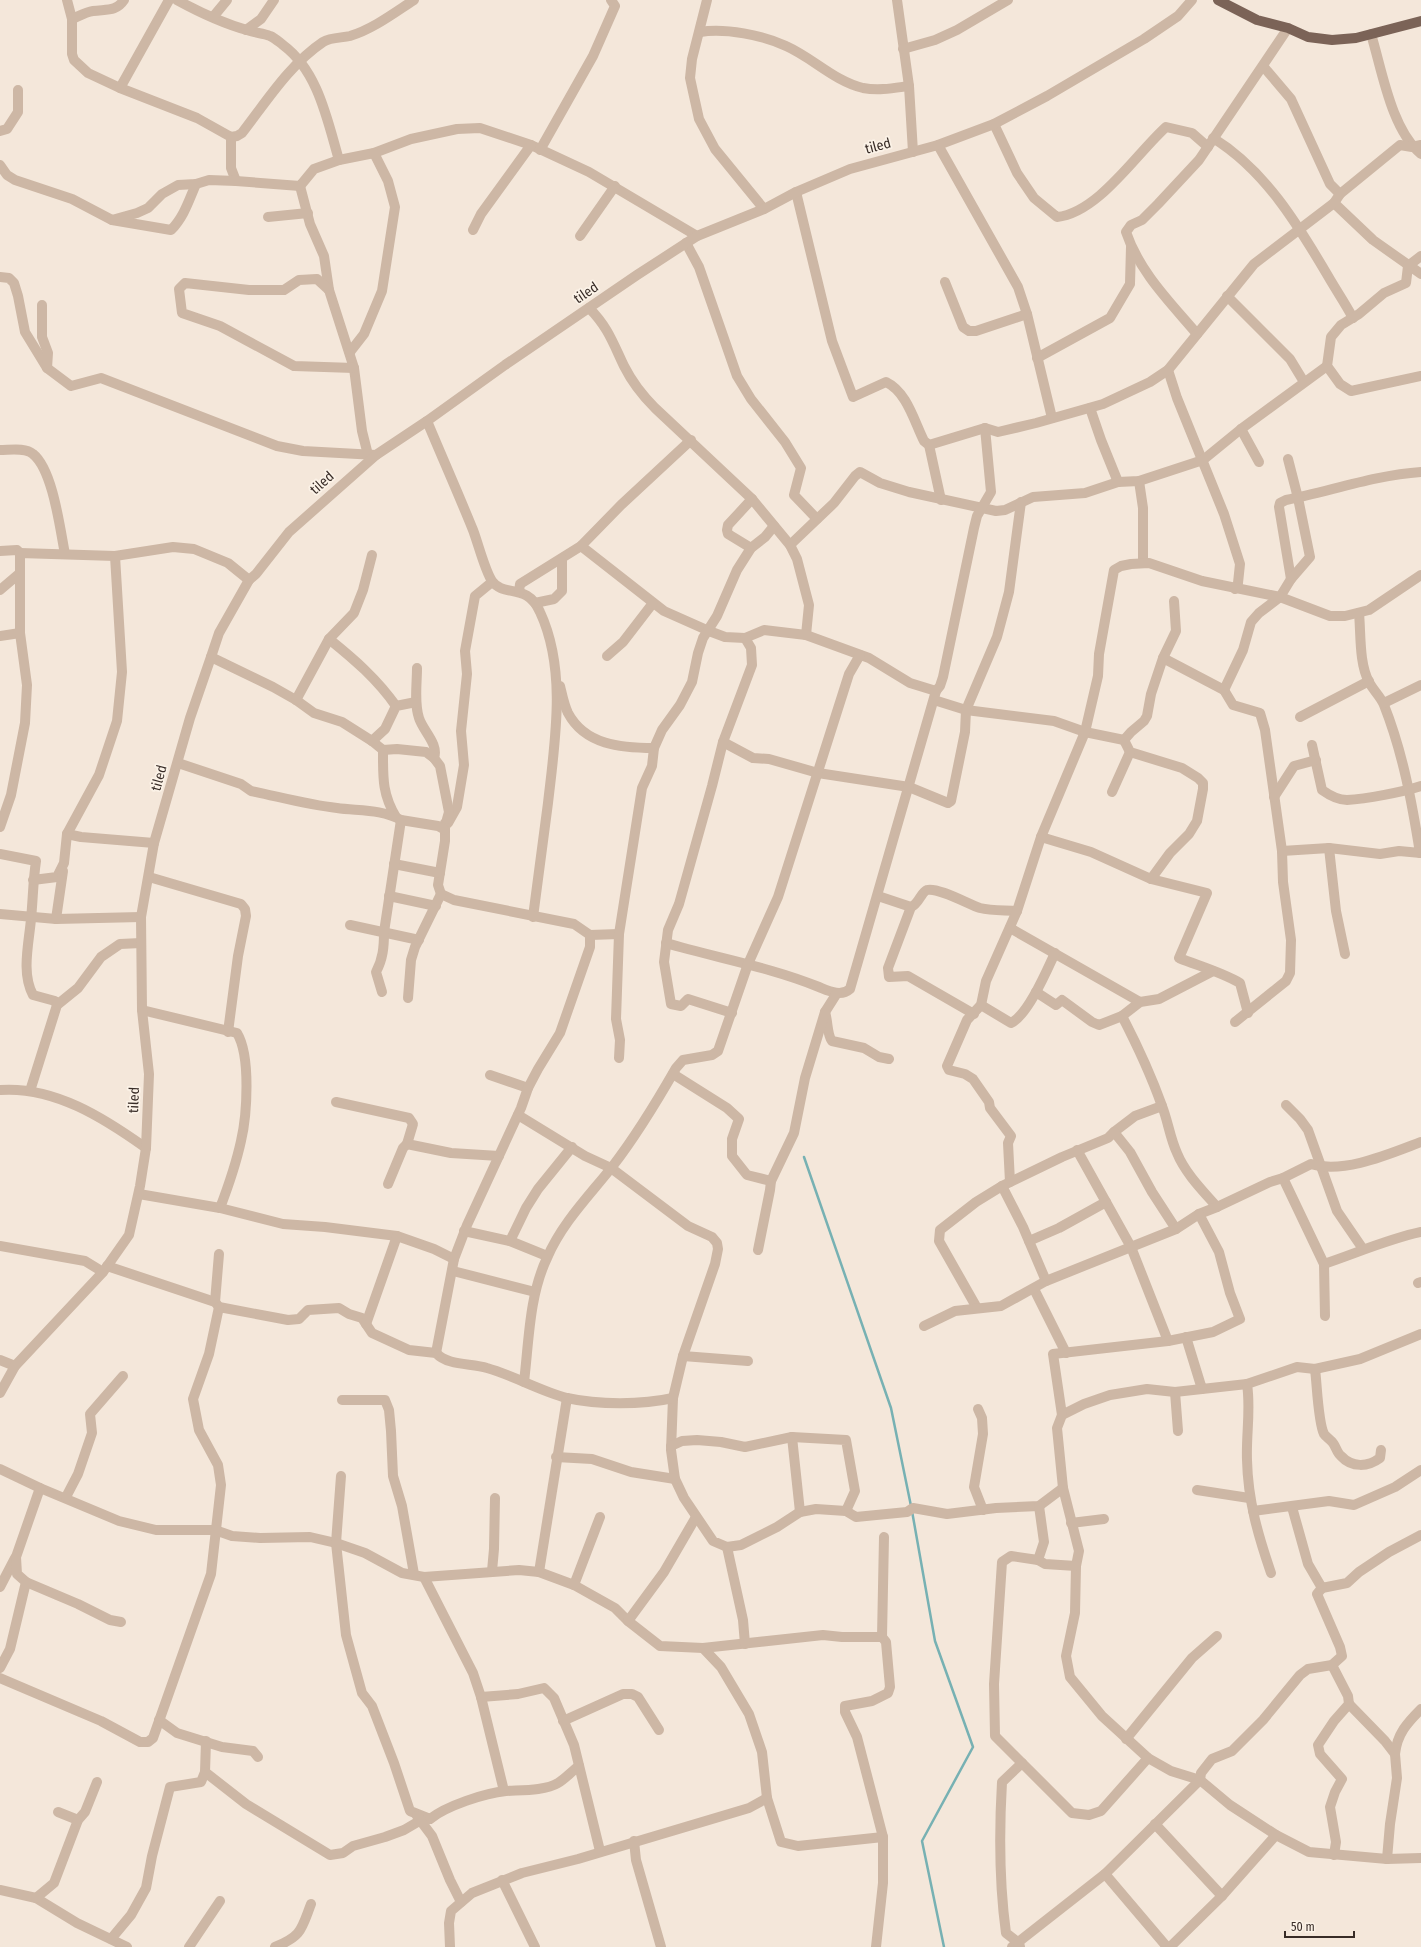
<svg xmlns="http://www.w3.org/2000/svg" width="1421" height="1947" viewBox="0 0 1421 1947" font-family="'Fira Sans Condensed',sans-serif">
	<rect width="100%" height="100%" fill="#f4e7da"/>
	<g fill="none" stroke-linecap="round" stroke-linejoin="round">
		<g stroke="#77b1b3" stroke-width="2.5">
			<polyline points="804,1157 891,1408 911,1506"/>
			<polyline points="912,1511 935,1641 973,1747 922,1841 944,1947"/>
		</g>
		<g stroke="#cdb7a5" stroke-width="10">
			<path d="M67,0L72,19V54L74,60L88,73L120,88L197,118L231,137L237,136L242,133C266,102 290,64 323,42C331,37 342,38 350,36C373,29 394,13 414,0"/>
			<path d="M177,0C199,12 222,23 247,30C254,33 263,33 270,36C275,38 279,42 283,45C318,71 327,119 339,160"/>
			<polyline points="707,0 692,59 690,78 699,119 715,149 764,209"/>
			<polyline points="897,0 909,86 913,152"/>
			<polyline points="213,17 227,0"/>
			<path d="M72,19C79,16 86,12 93,11C106,9 116,12 124,0"/>
			<polyline points="246,30 261,19 274,0"/>
			<path d="M700,32C725,28 763,35 786,46C813,58 834,81 863,88C879,91 894,88 909,86"/>
			<path d="M1371,34C1382,70 1391,129 1421,154"/>
			<polyline points="903,49 935,40 957,30 1008,0"/>
			<polyline points="1263,66 1291,99 1330,184 1340,194"/>
			<polyline points="120,88 169,0"/>
			<path d="M994,124L1017,173L1034,198L1057,217C1098,213 1136,154 1166,127L1192,133L1208,147"/>
			<polyline points="0,131 7,129 18,112 18,90"/>
			<polyline points="231,137 231,168 236,181"/>
			<path d="M1213,138C1265,170 1298,225 1328,276C1336,290 1345,303 1353,318"/>
			<polyline points="938,145 1018,287 1027,314 1052,418"/>
			<polyline points="540,150 593,56 615,6 611,0"/>
			<path d="M0,165L7,175L15,180L72,199L112,220L171,230C184,217 189,200 196,184"/>
			<polyline points="300,186 310,224 324,256 329,290 354,368 362,431 368,455"/>
			<path d="M796,192L832,341L853,397L886,382C907,392 914,421 924,441L929,445L941,500"/>
			<polyline points="1334,203 1373,240 1421,274"/>
			<polyline points="268,217 308,213"/>
			<polyline points="112,220 137,213 148,208 162,194 178,185 196,184 209,180 236,181 300,186 314,169 339,160 374,153 411,139 457,129 480,128 531,145 589,172 697,236"/>
			<polyline points="473,230 481,214 531,145"/>
			<polyline points="580,236 615,186"/>
			<polyline points="686,243 699,267 737,376 751,399 785,442 801,468 794,495 817,519"/>
			<polyline points="1421,256 1408,266 1406,283 1384,293 1359,314 1341,325 1331,337 1327,366 1340,384 1351,391 1421,376"/>
			<polyline points="0,277 9,278 14,283 18,296 25,332 47,368 71,386 101,378 277,446 303,451 376,455"/>
			<polyline points="945,282 963,327 969,331 976,331 1027,314"/>
			<polyline points="329,290 317,279 299,280 284,290 249,290 185,283 179,289 182,313 220,326 294,366 354,368"/>
			<polyline points="1227,296 1290,359 1304,382"/>
			<polyline points="42,305 42,337 48,353 47,368"/>
			<path d="M589,308C608,327 613,343 624,366C632,382 643,396 655,408L752,499L790,545L797,559L809,605L806,635"/>
			<path d="M1197,334C1170,302 1140,273 1126,232L1131,225L1142,220L1158,204L1199,160L1288,28"/>
			<polyline points="350,352 364,334 382,291 395,207 388,181 374,153"/>
			<polyline points="1037,358 1110,318 1130,284 1131,247"/>
			<polyline points="1168,370 1177,398 1224,514 1240,564 1238,583 1235,589"/>
			<polyline points="1090,408 1101,440 1118,482"/>
			<path d="M427,421C442,457 458,493 473,530C478,543 485,571 492,581C504,598 527,582 540,612C567,670 555,741 548,803C543,841 538,879 533,917"/>
			<polyline points="1241,429 1259,462"/>
			<polyline points="929,445 985,428 998,432 1036,423 1103,404 1150,382 1168,370 1254,264 1334,203 1340,194 1400,145 1412,147 1421,145"/>
			<path d="M0,450C10,450 25,447 33,454C53,470 60,529 65,554"/>
			<polyline points="1139,481 1143,508 1143,562"/>
			<polyline points="790,545 834,503 855,476 860,472 880,483 909,492 996,511 1005,510 1033,497 1085,493 1118,482 1139,481 1203,460 1241,429 1327,366"/>
			<polyline points="581,546 664,611 709,631 725,637 745,638 764,630 806,635 869,658 910,683 936,691"/>
			<polyline points="751,548 728,534 727,530 728,525 752,499"/>
			<polyline points="0,551 17,550 20,553"/>
			<path d="M1291,579L1279,507L1280,503L1286,500C1331,491 1375,475 1421,472"/>
			<polyline points="492,582 475,596 465,651 467,674 461,731 464,765 457,807 448,823 445,823 445,841 438,885 441,894 454,900 574,924 590,935 619,934"/>
			<polyline points="0,590 20,573"/>
			<polyline points="519,592 520,584 581,546 621,505 691,440"/>
			<polyline points="535,603 554,599 562,591 562,559"/>
			<path d="M1359,613C1361,635 1359,663 1369,682C1373,690 1381,697 1384,705C1403,753 1412,803 1420,853"/>
			<polyline points="0,636 20,633"/>
			<path d="M329,639C355,660 377,679 396,706"/>
			<polyline points="607,656 623,642 653,603"/>
			<polyline points="211,657 273,687 296,700 314,713 342,722 372,741 383,750 397,749 426,752 434,758"/>
			<polyline points="1163,658 1224,690 1233,705 1260,713 1265,730 1282,851 1283,882 1291,940 1290,973 1286,981 1235,1022"/>
			<path d="M417,668C417,684 414,703 419,718C423,731 439,744 434,758L440,766L449,812L447,819"/>
			<path d="M560,686C562,694 564,705 568,713C585,745 621,748 654,748"/>
			<polyline points="1224,690 1243,650 1251,622 1259,613 1280,597 1291,579 1310,557 1298,498 1288,459"/>
			<polyline points="296,700 329,639 354,613 363,590 372,555"/>
			<polyline points="934,700 966,710 1054,721 1085,732 1124,740"/>
			<polyline points="1384,703 1421,685"/>
			<polyline points="1300,717 1369,681"/>
			<polyline points="1124,740 1130,752 1182,768 1198,778 1203,783 1203,789 1197,821 1189,834 1170,853 1151,879"/>
			<polyline points="1124,740 1131,732 1144,721 1147,716 1151,694 1163,658 1176,631 1174,601"/>
			<polyline points="372,741 385,729 396,706 416,702"/>
			<polyline points="723,742 753,758 769,759 818,773 909,787 948,803 951,801 965,732 966,710 997,637 1009,592 1021,502"/>
			<path d="M1312,745L1322,790C1329,795 1339,800 1347,800C1366,799 1403,792 1421,786"/>
			<path d="M383,750C383,777 382,794 396,817"/>
			<path d="M178,763L241,784L251,791C280,797 308,805 337,808C358,811 382,809 401,820L438,826L445,830"/>
			<polyline points="1112,792 1130,752"/>
			<polyline points="1274,797 1294,766 1316,760"/>
			<polyline points="0,827 11,795 25,723 27,685 20,633 20,553 115,556 173,547 194,549 228,563 249,580"/>
			<polyline points="67,834 81,837 154,843"/>
			<path d="M1041,837L1091,852L1151,879L1207,893L1179,958C1199,966 1221,972 1240,983L1248,1013"/>
			<polyline points="1329,848 1336,911 1345,954"/>
			<polyline points="1282,851 1329,848 1380,854 1399,851 1421,853"/>
			<path d="M0,854L36,861C33,881 33,899 31,919C29,943 21,973 33,995L55,1001L57,1005"/>
			<polyline points="394,864 440,873"/>
			<polyline points="149,877 241,904 245,909 246,916 238,956 228,1032"/>
			<polyline points="33,880 57,877 64,863 67,834 99,775 117,721 122,672 115,556"/>
			<polyline points="389,896 436,906"/>
			<polyline points="878,896 911,907"/>
			<polyline points="0,914 56,919 141,917"/>
			<polyline points="56,919 63,871"/>
			<polyline points="350,925 419,940"/>
			<polyline points="1010,928 1140,1002"/>
			<path d="M666,943C717,958 770,967 819,987C829,991 841,997 850,989L936,691L940,686L943,677L974,528L977,516L991,492L985,428"/>
			<path d="M382,992L376,972C383,959 384,947 384,932L401,820"/>
			<polyline points="1036,992 1056,1005 1062,1000 1092,1022 1099,1025 1122,1016 1140,1002 1159,999 1213,971"/>
			<polyline points="408,998 411,960 415,947 441,894"/>
			<path d="M981,1005L1011,1023C1028,1015 1047,970 1055,953"/>
			<path d="M142,1010L237,1033C251,1056 247,1115 241,1141C236,1164 228,1187 220,1208"/>
			<path d="M825,1012C828,1021 827,1035 832,1041L864,1048L879,1057L889,1059"/>
			<polyline points="732,1013 688,999 681,1006 671,1004 664,962 668,930 679,904 712,786 723,742 752,665 751,648 745,638"/>
			<path d="M974,1014L908,976L889,977L888,968L911,907C919,904 921,892 927,890C938,887 968,904 980,908C992,911 1005,910 1017,911"/>
			<path d="M1122,1016C1137,1045 1151,1075 1162,1106C1168,1121 1170,1138 1177,1153C1185,1173 1203,1191 1217,1207"/>
			<polyline points="619,1058 620,1040 616,1019 619,934 642,788 652,766 654,748 662,730 680,705 692,682 698,653 703,638 717,616 737,570 751,548 765,537 774,526"/>
			<polyline points="673,1074 727,1108 739,1119 732,1139 732,1156 747,1175 771,1181"/>
			<polyline points="490,1075 528,1088"/>
			<path d="M0,1090C54,1086 104,1118 146,1148"/>
			<polyline points="30,1091 57,1005 78,988 101,957 120,944 141,943"/>
			<polyline points="336,1102 409,1118 413,1124 407,1144 403,1148 388,1184"/>
			<polyline points="1286,1105 1300,1119 1308,1130 1337,1211 1363,1249"/>
			<polyline points="518,1115 585,1156 611,1168 688,1226 712,1237 717,1243 718,1249 715,1264 683,1356 673,1398 671,1450 675,1479 684,1498 713,1541 727,1547 741,1545 777,1527 800,1512 816,1509 846,1511 856,1517 907,1512 913,1508 947,1514 996,1508 1039,1506 1063,1488"/>
			<polyline points="1114,1132 1135,1116 1162,1106"/>
			<polyline points="407,1144 451,1153 499,1156"/>
			<polyline points="1077,1150 1131,1247 1168,1341"/>
			<polyline points="1283,1178 1324,1264 1325,1316"/>
			<polyline points="1010,1182 1008,1143 1011,1136 990,1108 989,1102 973,1079 965,1074 949,1070 947,1066 967,1020 981,1005 986,981 1017,911 1041,837 1085,732 1098,676 1099,654 1114,570 1121,566 1131,564 1149,563 1202,581 1280,597 1330,616 1345,616 1369,610 1421,575"/>
			<polyline points="1002,1186 1023,1227 1046,1281"/>
			<polyline points="139,1194 220,1208 283,1224 325,1227 397,1236 434,1249 454,1259"/>
			<polyline points="464,1231 510,1241 547,1256"/>
			<polyline points="510,1241 526,1208 538,1189 572,1147"/>
			<polyline points="1029,1241 1059,1228 1106,1202"/>
			<polyline points="0,1246 85,1261 103,1272"/>
			<polyline points="758,1250 770,1190 771,1181 794,1133 805,1078 825,1012 837,993"/>
			<path d="M1324,1264C1357,1253 1388,1239 1421,1232"/>
			<path d="M107,1266L215,1302L219,1307L288,1320L299,1319L308,1310L339,1308L349,1314L362,1318L372,1333L409,1350L436,1353C448,1366 471,1363 487,1368C515,1376 540,1391 567,1398C598,1405 642,1405 673,1398"/>
			<polyline points="453,1271 535,1292"/>
			<polyline points="1418,1283 1421,1282"/>
			<polyline points="1034,1289 1066,1353"/>
			<polyline points="215,1302 219,1254"/>
			<polyline points="977,1308 939,1241 940,1230 976,1202 1002,1186 1062,1157 1108,1138 1114,1132 1130,1152 1152,1192 1176,1229"/>
			<polyline points="366,1324 397,1236"/>
			<path d="M924,1326L955,1311L1001,1306L1046,1281L1176,1229L1199,1214L1217,1207L1270,1182L1283,1178L1311,1164C1344,1174 1389,1154 1421,1142"/>
			<polyline points="1186,1337 1202,1389 1247,1384"/>
			<polyline points="436,1353 454,1259 467,1225 521,1108 528,1088 538,1069 560,1033 590,947 590,935"/>
			<polyline points="683,1356 748,1361"/>
			<polyline points="0,1360 15,1366"/>
			<path d="M1315,1369C1317,1384 1318,1422 1324,1434C1326,1437 1331,1440 1333,1443C1336,1447 1337,1453 1341,1456C1352,1468 1368,1467 1380,1458L1381,1450"/>
			<path d="M524,1382C529,1341 529,1296 547,1258C562,1223 589,1196 612,1167C636,1136 656,1103 676,1068L683,1060L712,1055L718,1051L748,964L778,897L849,674L860,655"/>
			<polyline points="1202,1389 1175,1392 1147,1389 1110,1395 1084,1404 1062,1415 1057,1428 1063,1488 1079,1551 1076,1566 1075,1613 1066,1656 1070,1677 1102,1716 1148,1758 1171,1771 1200,1780 1230,1805 1276,1835 1309,1852 1387,1859 1421,1858"/>
			<polyline points="1175,1392 1178,1431"/>
			<polyline points="0,1393 15,1366 103,1272 129,1235 140,1186 146,1148 149,1074 142,1010 141,917 154,843 190,718 211,657 219,633 249,580 256,574 289,532 376,455 427,421 505,365 637,275 697,236 764,209 796,192 850,169 938,145 994,124 1047,96 1144,39 1178,16 1192,0"/>
			<polyline points="342,1400 385,1400 389,1410 391,1431 393,1476 402,1506 414,1574"/>
			<polyline points="978,1409 982,1418 983,1434 974,1487 983,1510"/>
			<polyline points="1062,1415 1053,1354 1168,1341 1213,1332 1240,1319 1230,1293 1219,1252 1199,1214"/>
			<polyline points="792,1437 800,1512"/>
			<polyline points="671,1446 682,1441 697,1440 721,1442 745,1447 792,1437 846,1440 855,1491 846,1511"/>
			<polyline points="556,1457 592,1459 631,1472 675,1479"/>
			<polyline points="0,1469 40,1488 119,1521 156,1530 215,1530 232,1536 260,1538 310,1537 336,1543 365,1553 402,1573 424,1577 519,1570 539,1572 574,1585 615,1608 628,1621 660,1646 703,1648 823,1635 842,1637 882,1637"/>
			<path d="M341,1476L336,1543L346,1635L362,1693L372,1706L394,1763L410,1811L430,1819C446,1806 485,1793 506,1791C520,1790 545,1791 558,1783C565,1779 572,1771 579,1766"/>
			<polyline points="1197,1490 1249,1498"/>
			<polyline points="66,1497 78,1474 92,1433 90,1414 123,1376"/>
			<polyline points="1039,1506 1044,1542 1038,1560 1045,1564 1076,1566"/>
			<polyline points="1292,1507 1308,1564 1322,1588 1347,1583 1359,1572 1389,1552 1421,1535"/>
			<polyline points="1253,1511 1329,1501 1354,1505 1395,1487 1421,1470"/>
			<polyline points="1071,1523 1104,1519"/>
			<polyline points="727,1547 743,1620 745,1644"/>
			<polyline points="1038,1560 1011,1556 1002,1562 994,1684 995,1736 1072,1813 1089,1815 1101,1811 1148,1758"/>
			<polyline points="492,1571 494,1549 495,1498"/>
			<polyline points="539,1572 567,1398"/>
			<path d="M1271,1573C1258,1535 1248,1501 1247,1460C1246,1434 1251,1409 1247,1384L1297,1367L1315,1369L1360,1359L1421,1334"/>
			<polyline points="424,1577 473,1673 481,1697 504,1791"/>
			<polyline points="26,1582 78,1604 110,1620 121,1622"/>
			<polyline points="574,1585 600,1517"/>
			<polyline points="0,1587 15,1558"/>
			<polyline points="628,1621 664,1572 696,1517"/>
			<polyline points="703,1648 721,1667 749,1714 762,1752 767,1798 781,1842 798,1846 883,1837"/>
			<polyline points="1332,1665 1348,1696 1349,1704 1334,1721 1318,1745 1320,1754 1342,1779 1335,1792 1330,1807 1336,1842 1334,1855"/>
			<polyline points="0,1668 10,1649 26,1582 17,1574 16,1557 40,1488"/>
			<polyline points="0,1678 101,1721 140,1742 148,1742 153,1738 211,1574 221,1485 218,1465 199,1430 193,1399 209,1354 219,1307"/>
			<polyline points="481,1697 518,1694 544,1688 554,1698 574,1745 600,1851"/>
			<polyline points="1349,1704 1385,1741 1395,1754 1397,1778 1390,1824 1387,1859"/>
			<polyline points="159,1720 177,1733 222,1747 253,1751 258,1757"/>
			<polyline points="563,1721 623,1694 632,1694 638,1697 659,1730"/>
			<polyline points="1126,1739 1192,1658 1217,1636"/>
			<polyline points="206,1741 205,1772 246,1804 330,1855 343,1853 353,1846 385,1837 404,1830 421,1820"/>
			<path d="M1395,1754C1397,1734 1407,1723 1421,1709"/>
			<polyline points="58,1812 78,1820"/>
			<polyline points="417,1816 432,1836 450,1880 461,1902"/>
			<polyline points="1155,1824 1222,1896"/>
			<polyline points="634,1841 636,1860 661,1947"/>
			<polyline points="1105,1874 1167,1947"/>
			<polyline points="502,1880 535,1947"/>
			<polyline points="0,1890 36,1898 77,1923 127,1947"/>
			<polyline points="36,1898 54,1883 78,1820 85,1812 97,1782"/>
			<polyline points="111,1939 131,1915 146,1888 152,1856 170,1787 201,1782 205,1772"/>
			<polyline points="189,1947 220,1901"/>
			<path d="M275,1947C302,1936 301,1930 311,1904"/>
			<polyline points="450,1947 449,1923 451,1911 472,1893 522,1873 578,1859 749,1808 767,1798"/>
			<polyline points="876,1947 883,1883 883,1837 857,1737 845,1712 845,1706 872,1701 888,1693 890,1687 886,1642 882,1637 884,1537"/>
			<polyline points="1012,1947 1105,1874 1200,1780 1201,1773 1212,1759 1232,1751 1263,1720 1300,1675 1308,1669 1332,1665 1342,1656 1340,1647 1317,1594 1322,1588"/>
			<path d="M1020,1947L1019,1943L1006,1933C999,1882 999,1833 1002,1782L1022,1763"/>
			<polyline points="1170,1947 1222,1896 1276,1835"/>
		</g>
		<polyline stroke="#7b6357" stroke-width="10" points="1218,0 1257,20 1288,28 1308,37 1332,40 1356,38 1421,21"/>
	</g>
	<g text-anchor="middle" dominant-baseline="central" stroke-width="3.5" stroke-linejoin="round" paint-order="stroke">
		<g font-size="14" fill="#382c27" stroke="#fbf2e7">
			<text transform="translate(878 146) rotate(-15)">tiled</text>
			<text transform="translate(586 293) rotate(-34)">tiled</text>
			<text transform="translate(322 483) rotate(-42)">tiled</text>
			<text transform="translate(159 778) rotate(-75)">tiled</text>
			<text transform="translate(134 1100) rotate(-88)">tiled</text>
		</g>
	</g>
	<path d="M1285 1931v6h69v-6" fill="none" stroke="#382c27" stroke-width="2"/>
	<text x="1291" y="1931" font-size="12" fill="#382c27" stroke="#fbf2e7" stroke-width="3" paint-order="stroke">50 m</text>
</svg>
